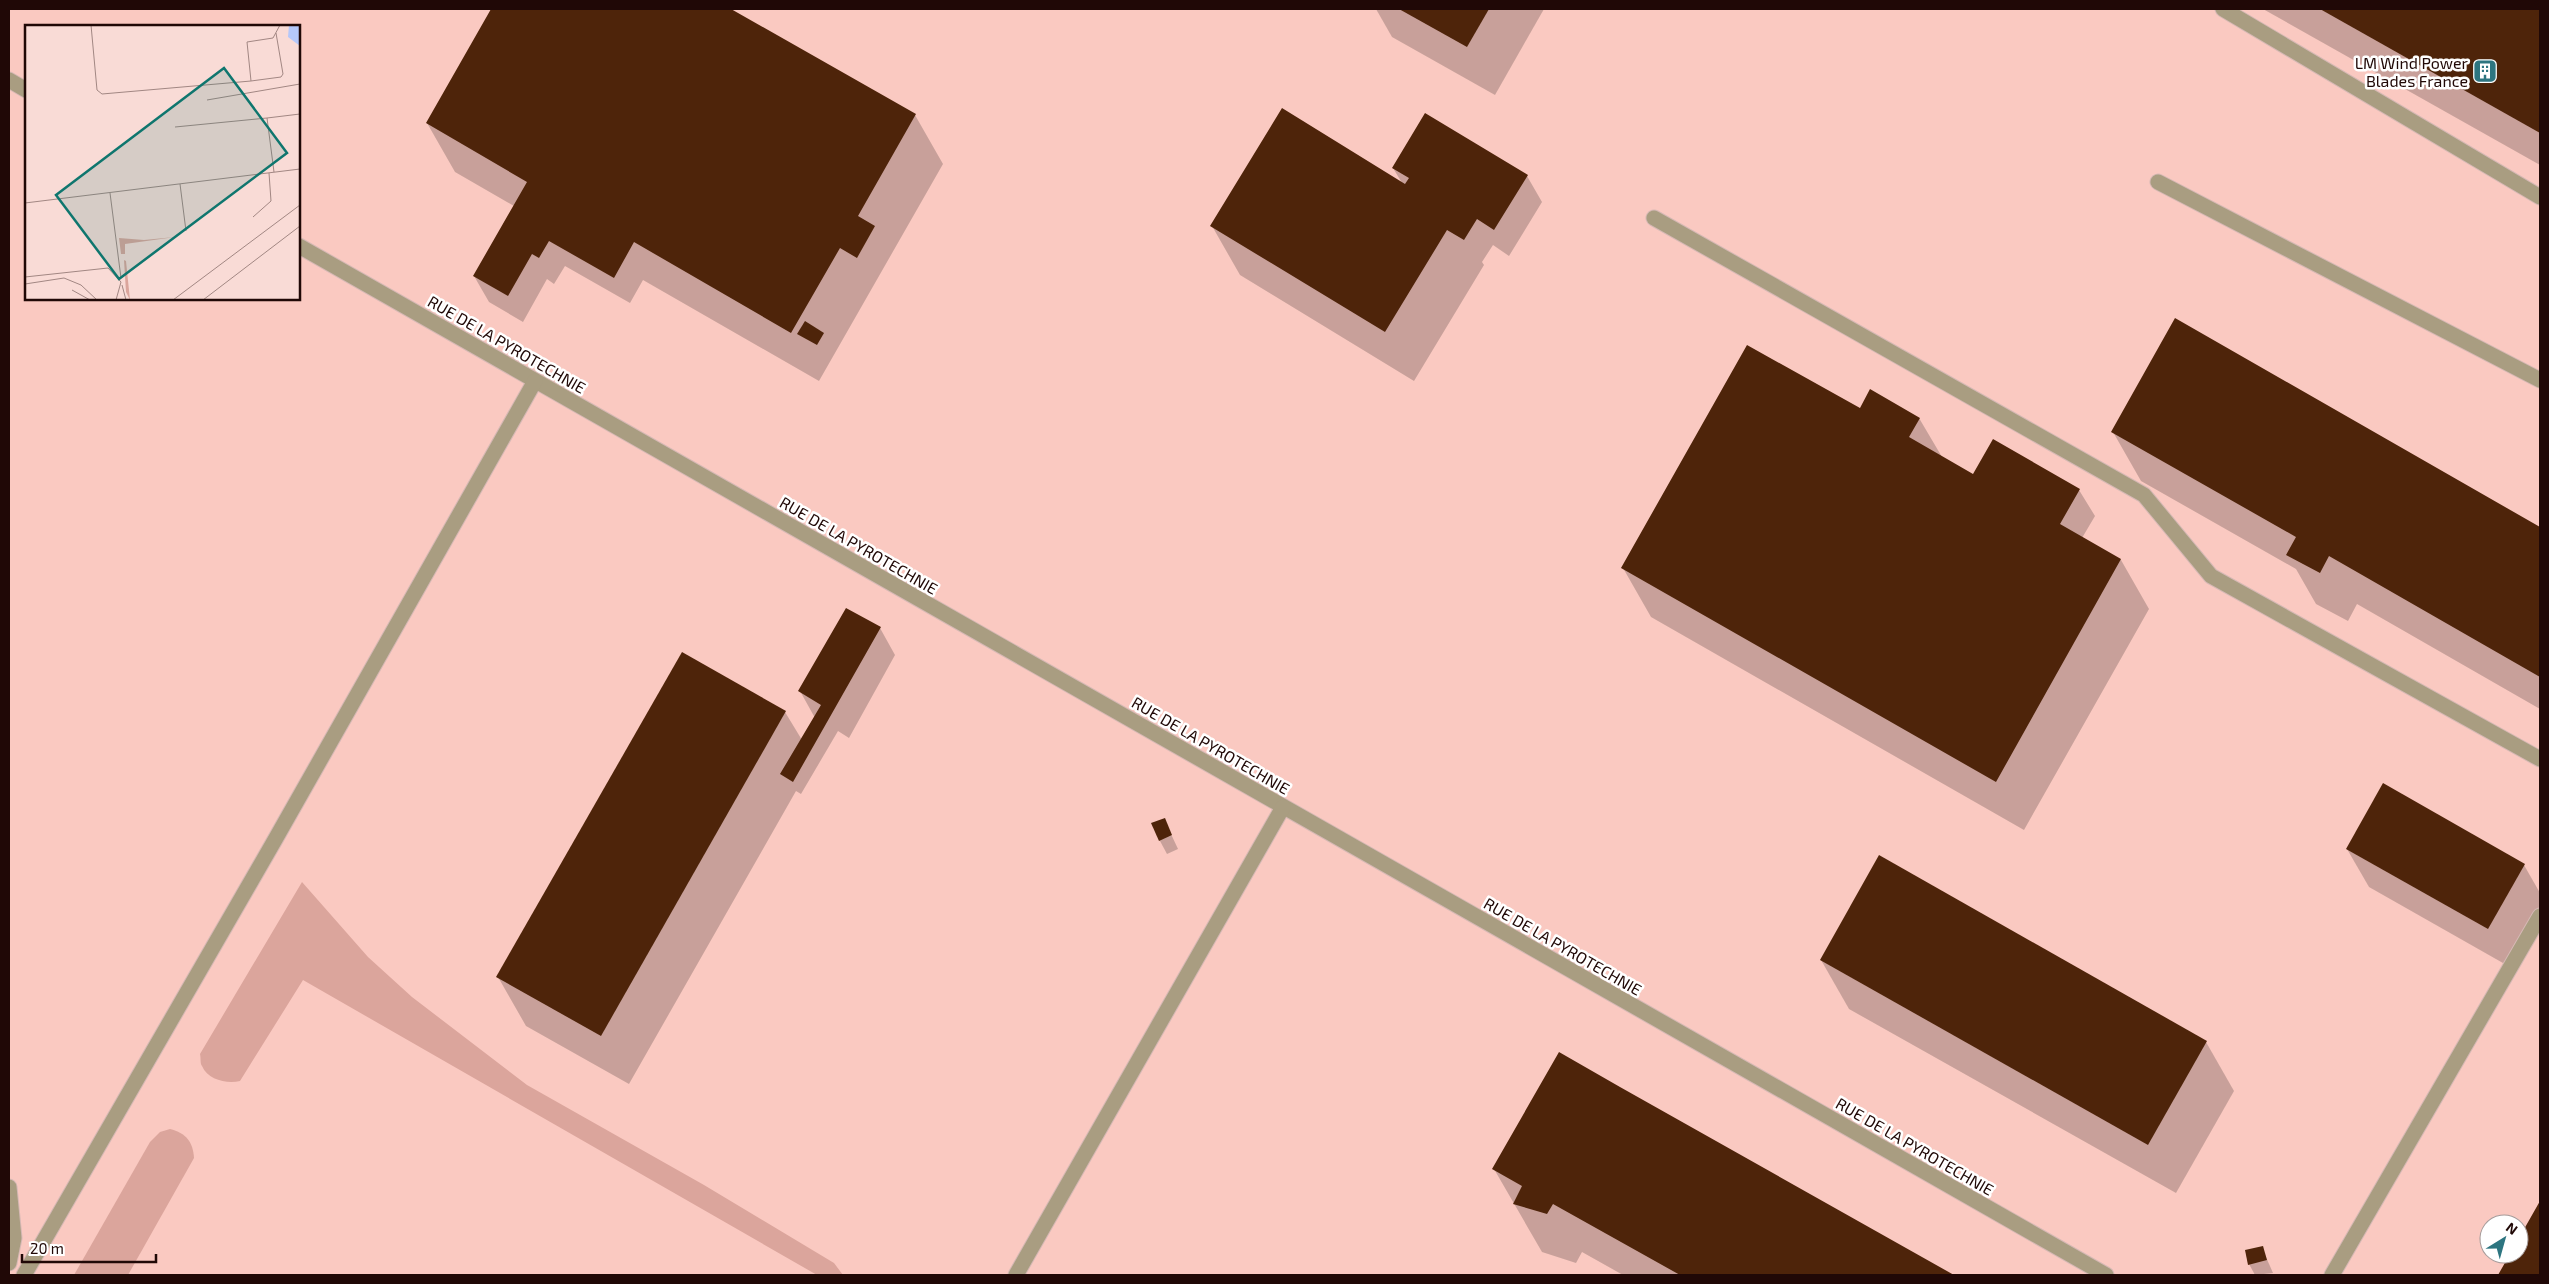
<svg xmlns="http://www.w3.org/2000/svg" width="2549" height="1284" viewBox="0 0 2549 1284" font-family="'Exo 2',sans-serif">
	<rect width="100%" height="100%" fill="#f9dbd6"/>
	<path fill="#fac9c1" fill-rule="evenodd" d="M9,9H2540V1275H9ZM26,26H299V299H26ZM2489,1224H2519V1254H2489Z"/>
	<g fill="#dba59c">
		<path d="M302,882L368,957L412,997L527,1085L704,1185L834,1263L843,1275H817L303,980L240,1081C227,1084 208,1080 202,1066C200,1064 201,1058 200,1054Z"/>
		<path d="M170,1129C186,1133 193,1142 194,1158L128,1275H74L150,1142L160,1132Z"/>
	</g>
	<g fill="#0003">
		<polygon points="492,9 728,9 915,115 943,164 819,381 643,280 630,303 565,266 554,284 547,279 523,322 489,302 474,276 514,206 455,172 427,123"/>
		<polygon points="1376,9 1544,9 1495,95 1392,37"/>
		<polygon points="2263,9 2540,9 2540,165"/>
		<polygon points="1393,168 1527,176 1542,202 1509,256 1493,245 1482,262 1484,265 1414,381 1240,275 1212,226 1402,183"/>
		<polygon points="2176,320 2540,528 2540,709 2357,604 2348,621 2316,604 2296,569 2141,481 2113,432"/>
		<polygon points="1861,410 1919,418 1942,457 1974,476 2079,490 2095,516 2082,538 2121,560 2149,609 2024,830 1651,617 1623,568"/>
		<polygon points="880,628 895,655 849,738 838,731 801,794 796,791 629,1084 526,1026 498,977 785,712 802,740 815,718 800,691"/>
		<polygon points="1164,819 1178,849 1167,854 1160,841"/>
		<polygon points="2347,849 2524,865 2540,893 2540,913 2510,967 2369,887"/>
		<polygon points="1821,960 2206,1042 2234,1091 2176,1193 1849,1009"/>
		<polygon points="1560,1054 1951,1275 1623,1275 1582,1252 1576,1263 1542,1252 1494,1169"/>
		<polygon points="2540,1203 2540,1275 2500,1275 2512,1254 2519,1254 2519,1241"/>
		<polygon points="2262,1248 2273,1273 2255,1275 2249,1264"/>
	</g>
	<g fill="#4e240a">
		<polygon points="491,9 731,9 916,114 858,216 875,226 857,258 840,248 791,333 634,242 614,278 549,241 539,258 532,254 508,296 473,276 527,182 426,123"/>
		<polygon points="1399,9 1489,9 1467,47"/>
		<polygon points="2320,9 2540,9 2540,133"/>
		<polygon points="1282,108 1405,184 1409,178 1392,168 1425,113 1528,175 1494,230 1477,219 1464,240 1447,230 1385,332 1210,226"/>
		<polygon points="2175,318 2540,527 2540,677 2329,556 2320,573 2286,555 2296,537 2111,432"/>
		<polygon points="805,321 824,333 817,345 797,334"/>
		<polygon points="1747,345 1860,408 1870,389 1920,418 1909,437 1973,474 1993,439 2080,489 2060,524 2121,559 1996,782 1621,568"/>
		<polygon points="846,608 881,627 793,782 780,774 821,705 798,691"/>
		<polygon points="682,652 786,711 601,1036 496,977"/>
		<polygon points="2383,783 2525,864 2488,929 2346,849"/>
		<polygon points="1165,818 1172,835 1159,841 1151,823"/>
		<polygon points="1879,855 2207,1041 2148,1145 1820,960"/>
		<polygon points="1559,1052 1620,1087 1954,1275 1680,1275 1553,1204 1547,1214 1513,1204 1522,1186 1492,1169"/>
		<polygon points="2540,1201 2540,1275 2498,1275 2510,1254 2519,1254 2519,1238"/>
		<polygon points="2263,1246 2267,1260 2248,1265 2245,1250"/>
	</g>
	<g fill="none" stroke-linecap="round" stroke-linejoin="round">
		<g stroke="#d6b9b5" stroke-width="17">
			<g id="minor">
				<polyline points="2223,9 2540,197"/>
				<polyline points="9,80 26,90"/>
				<polyline points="2158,182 2540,380"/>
				<polyline points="1654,218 2144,495 2211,576 2540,759"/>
				<polyline points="299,246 2106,1275"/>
				<polyline points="9,1187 14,1238 9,1263"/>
				<polyline points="24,1275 276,838 535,381"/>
				<polyline points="1016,1275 1283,807"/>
				<polyline points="2332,1275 2540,916"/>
			</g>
		</g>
		<use href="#minor" stroke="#a99d81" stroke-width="15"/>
	</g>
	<defs>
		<g id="building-square" transform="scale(1.25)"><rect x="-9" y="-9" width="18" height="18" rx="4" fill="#2d7580" stroke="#fff"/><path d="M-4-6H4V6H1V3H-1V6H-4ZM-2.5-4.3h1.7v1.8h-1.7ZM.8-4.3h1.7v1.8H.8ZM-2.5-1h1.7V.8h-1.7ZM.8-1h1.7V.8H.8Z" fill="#fff"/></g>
	</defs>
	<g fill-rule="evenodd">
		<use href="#building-square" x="2485" y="71"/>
	</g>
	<g text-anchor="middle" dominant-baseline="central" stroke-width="5" stroke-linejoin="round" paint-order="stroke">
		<g font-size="16" fill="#200806" stroke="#fff" text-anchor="end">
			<text x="2468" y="62">LM Wind Power<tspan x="2468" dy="18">Blades France</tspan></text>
		</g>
		<g font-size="16" fill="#200806" stroke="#fff">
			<text transform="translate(507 344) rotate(30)">RUE DE LA PYROTECHNIE</text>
			<text transform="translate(859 545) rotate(30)">RUE DE LA PYROTECHNIE</text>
			<text transform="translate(1211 745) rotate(30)">RUE DE LA PYROTECHNIE</text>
			<text transform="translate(1563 946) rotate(30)">RUE DE LA PYROTECHNIE</text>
			<text transform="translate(1915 1146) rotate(30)">RUE DE LA PYROTECHNIE</text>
		</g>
	</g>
	<g transform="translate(25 25)">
		<rect width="275" height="275" fill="#f9dbd6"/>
		<path d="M150,212L100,219V229H96L94,213L119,215ZM99,235L101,236L105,275L101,267Z" fill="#dba59c"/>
		<path d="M264,0H275V21L263,12Z" fill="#b5c8fa"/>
		<path fill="none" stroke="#a28783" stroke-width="1" d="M66,0L72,65L77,69L226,56M251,8L258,49L256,52L226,56L222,17L248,13L255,0M182,75L275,59M242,93L275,89M150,102L242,93L249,147M155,159L161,206M85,168L96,253M0,178L275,144M228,192L246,176L244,148M0,252L83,243L96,257L91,275M0,259L39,253L56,260L72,275M97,260L101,275M47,265L65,275M148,275L275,180M178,275L275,201"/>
		<path fill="#0f766e" fill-opacity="0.15" stroke="#0f766e" stroke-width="2.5" d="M199,43L262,128L94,254L31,170Z"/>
		<rect width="275" height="275" fill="none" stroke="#200806" stroke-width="2.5"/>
	</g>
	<rect width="2549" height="1284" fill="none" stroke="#200806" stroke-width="20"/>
	<g transform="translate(2504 1239) rotate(37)"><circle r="24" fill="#ffffff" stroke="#a69c9b"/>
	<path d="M0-4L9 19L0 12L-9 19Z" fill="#2d7580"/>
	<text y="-8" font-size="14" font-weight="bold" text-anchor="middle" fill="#200806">N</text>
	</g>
	<path d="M22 1254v8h134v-8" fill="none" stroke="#200806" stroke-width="2.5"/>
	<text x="30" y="1254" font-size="15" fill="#200806" stroke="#ffffff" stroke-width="4" paint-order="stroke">20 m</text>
</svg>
